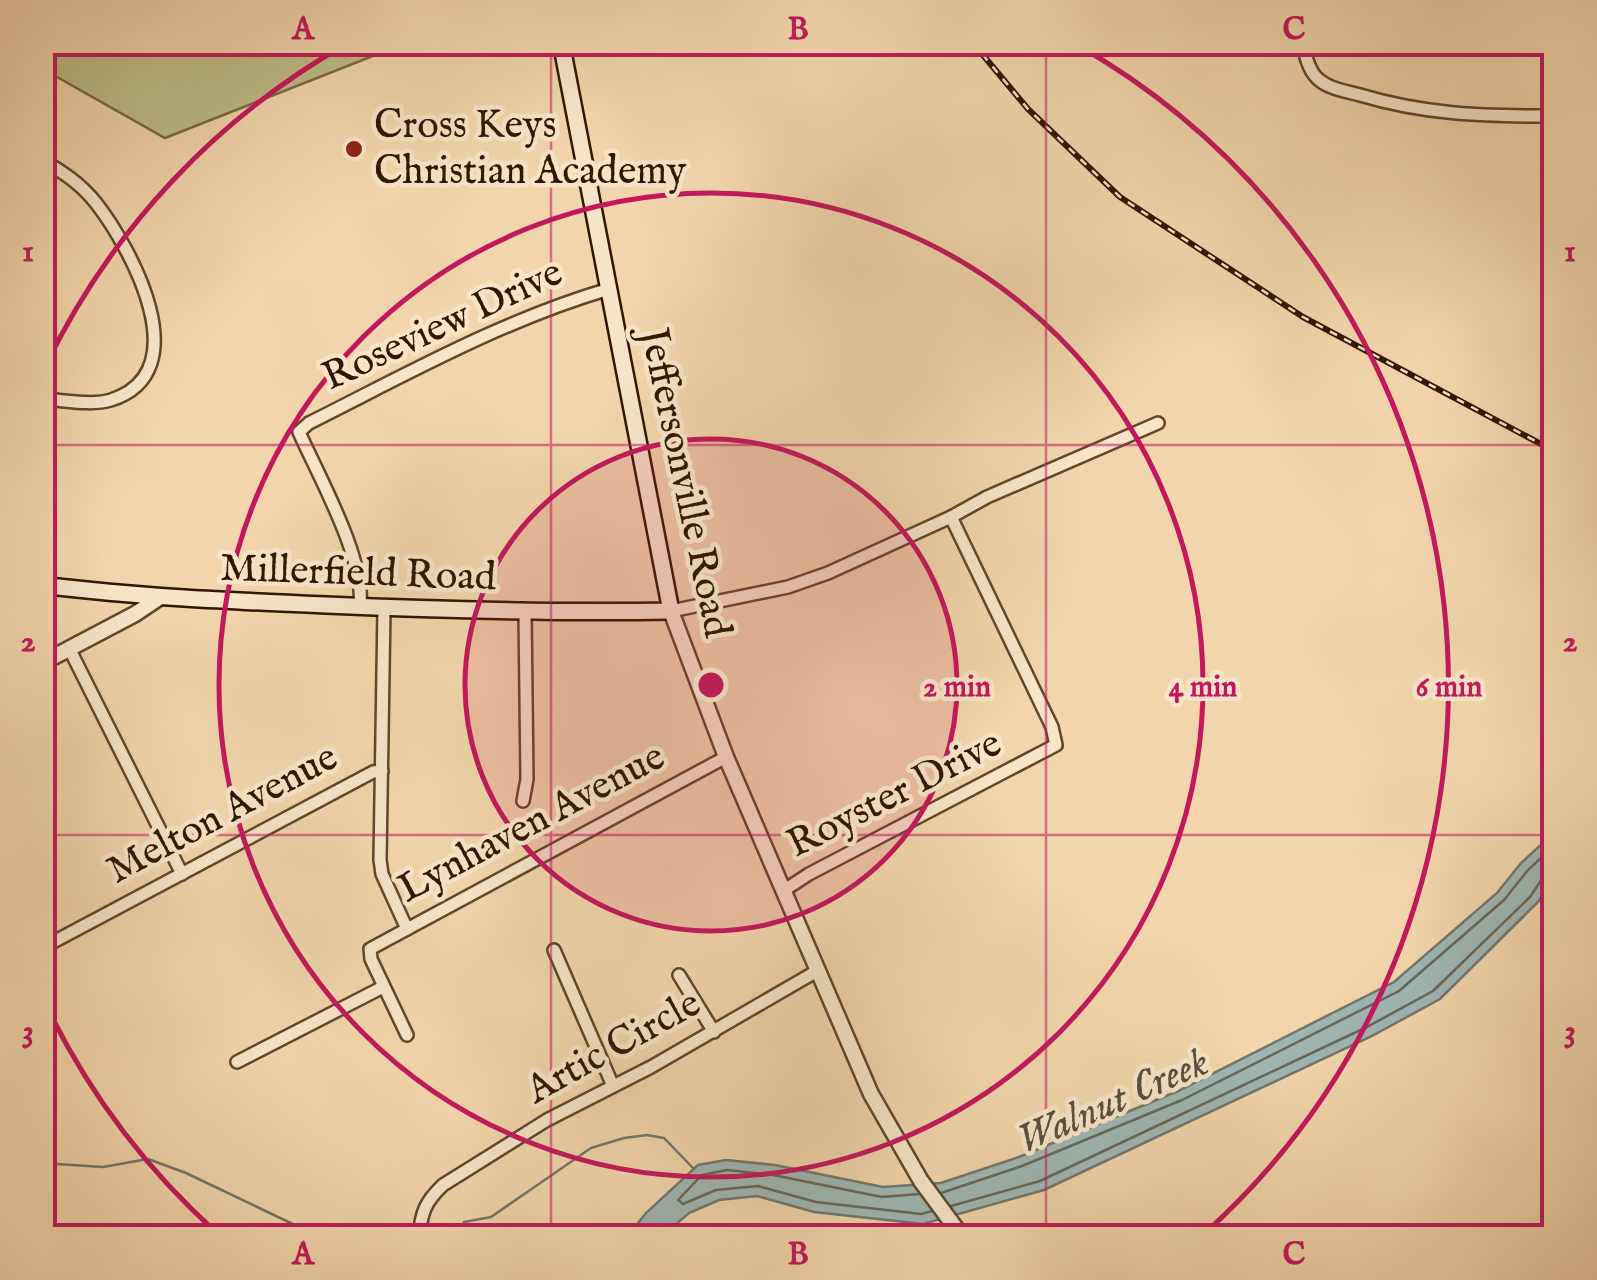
<svg xmlns="http://www.w3.org/2000/svg" width="1597" height="1280" viewBox="0 0 1597 1280" font-family="'IM FELL English',serif">
	<rect width="100%" height="100%" fill="#f2d5ac"/>
	<filter id="stains"><feTurbulence type="fractalNoise" baseFrequency=".002" numOctaves="4"/><feColorMatrix values="0 0 0 0 .2 0 0 0 0 .09 0 0 0 0 .02 0 0 0 .5 -.17"/></filter>
	<radialGradient id="worn" r=".72"><stop offset=".6" stop-color="#630" stop-opacity="0"/><stop offset="1" stop-color="#630" stop-opacity=".3"/></radialGradient>
	<polygon fill="#bebc87" stroke="#786944" stroke-width="2.5" points="43,42 406,42 406,43 165,138 43,69"/>
	<polygon fill="#9fb6b4" stroke="#73766c" stroke-width="2.5" points="1554,833 1554,878 1538,902 1440,999 1372,1036 1044,1190 923,1224 814,1212 757,1196 719,1200 689,1213 661,1237 626,1238 646,1213 698,1165 726,1160 775,1165 883,1187 941,1183 1019,1157 1178,1091 1394,982 1497,893 1521,863"/>
	<g fill="none" stroke-linecap="round" stroke-linejoin="round">
		<g stroke="#68665a" stroke-width="2.5">
			<polyline points="941,1193 1022,1166 1182,1100 1399,991 1504,900 1528,870 1554,846"/>
			<polyline points="919,1194 882,1197 773,1175 727,1170 702,1175 678,1200 683,1204 716,1190 758,1186 816,1202 921,1214 932,1211"/>
			<polyline points="951,1206 1040,1181 1367,1027 1433,991 1530,897 1544,876 1554,873"/>
		</g>
		<g stroke="#73766c" stroke-width="2.5">
			<polyline points="42,1163 103,1167 148,1159 186,1173 322,1238"/>
			<polyline points="457,1238 464,1222 491,1217 591,1148 624,1138 647,1135 664,1138 694,1169"/>
		</g>
		<g stroke="#61462b" stroke-width="16">
			<g id="minor">
				<path d="M1303,42C1305,55 1308,69 1317,78C1328,89 1346,91 1360,95C1424,114 1479,116 1545,116L1554,120"/>
				<path d="M42,160C63,172 81,184 96,203C131,248 199,372 111,400C91,406 64,400 42,399"/>
				<path d="M360,606C365,558 319,477 299,432L309,423C407,374 503,320 609,289"/>
				<polyline points="384,609 380,860 382,874 407,929"/>
				<polyline points="671,611 788,587 828,573 951,517 987,497 1158,423"/>
				<polyline points="70,650 182,874"/>
				<polyline points="523,801 527,779 525,613"/>
				<polyline points="783,891 809,874 1056,745 1052,727 951,517"/>
				<polyline points="42,948 373,772 382,771"/>
				<polyline points="554,950 613,1086"/>
				<polyline points="679,975 714,1032"/>
				<polyline points="407,1035 371,959 370,949 726,757"/>
				<polyline points="237,1062 383,987"/>
				<path d="M419,1238C421,1213 425,1202 443,1185L547,1120L651,1067L817,971"/>
			</g>
		</g>
		<g stroke="#61462b" stroke-width="19">
			<g id="tertiary">
				<polyline points="671,611 726,757 871,1094 921,1181 963,1238"/>
				<polyline points="42,663 135,614 159,598"/>
			</g>
		</g>
		<g stroke="#311600" stroke-width="20">
			<path id="secondary" d="M42,585C137,597 231,601 326,605C441,610 555,613 671,611L561,42"/>
		</g>
		<use href="#minor" stroke="#f7e4c9" stroke-width="11"/>
		<use href="#tertiary" stroke="#f7e4c9" stroke-width="14"/>
		<use href="#secondary" stroke="#f7e4c9" stroke-width="15"/>
		<g stroke="#311600" stroke-width="6">
			<polyline id="rail" points="972,42 1028,109 1120,197 1303,317 1554,451"/>
		</g>
		<use href="#rail" stroke="#f7e4c9" stroke-width="2.5" stroke-dasharray="8" stroke-linecap="butt"/>
	</g>
	<path fill="none" stroke="#c2185b" stroke-width="2.5" stroke-opacity="0.55" d="M551,42V1238M1046,42V1238M42,445H1554M42,835H1554"/>
	<circle cx="711" cy="685" r="246" fill="#c2185b" fill-opacity=".12"/>
	<g fill="none" stroke="#c2185b" stroke-width="5">
		<circle cx="711" cy="685" r="246"/>
		<circle cx="711" cy="685" r="492"/>
		<path d="M217 1233A738 738 0 0 1 45 1003M45 367A738 738 0 0 1 348 43M1074 43A738 738 0 0 1 1205 1233"/>
	</g>
	<circle fill="#8f2418" stroke="#f7e4c9" stroke-width="4" cx="354" cy="149" r="10"/>
	<g text-anchor="middle" dominant-baseline="central" stroke-width="9" stroke-linejoin="round" paint-order="stroke">
		<g font-size="40" fill="#311600" stroke="#f7e4c9" text-anchor="start">
			<text x="374" y="126">Cross Keys<tspan x="374" dy="46">Christian Academy</tspan></text>
		</g>
		<g font-size="40" fill="#311600" stroke="#f7e4c9">
			<text transform="translate(443 326) rotate(-25)">Roseview Drive</text>
			<text transform="translate(684 483) rotate(78)">Jeffersonville Road</text>
			<text transform="translate(358 574) rotate(2)">Millerfield Road</text>
			<text transform="translate(895 795) rotate(-27)">Royster Drive</text>
			<text transform="translate(223 815) rotate(-28)">Melton Avenue</text>
			<text transform="translate(532 824) rotate(-28)">Lynhaven Avenue</text>
			<text transform="translate(614 1048) rotate(-29)">Artic Circle</text>
		</g>
		<g font-size="42" font-style="italic" fill="#584e3f" stroke="#f7e4c9">
			<text transform="translate(1113 1102) rotate(-24)">Walnut Creek</text>
		</g>
	</g>
	<circle cx="711" cy="685" r="15" fill="#c2185b" stroke="#f7e4c9" stroke-width="5"/>
	<g font-size="30" text-anchor="middle" font-weight="bold" fill="#c2185b" stroke="#f7e4c9" stroke-width="9" stroke-linejoin="round" paint-order="stroke">
		<text x="957" y="696">2 min</text>
		<text x="1203" y="696">4 min</text>
		<text x="1449" y="696">6 min</text>
	</g>
	<rect width="1597" height="1280" fill="none" stroke="#f2d5ac" stroke-width="110"/>
	<rect x="55" y="55" width="1487" height="1170" fill="none" stroke="#c2185b" stroke-width="4"/>
	<g font-size="32" text-anchor="middle" font-weight="bold" fill="#c2185b">
		<text x="303" y="39">A</text>
		<text x="798" y="39">B</text>
		<text x="1294" y="39">C</text>
		<text x="28" y="261">1</text>
		<text x="1570" y="261">1</text>
		<text x="28" y="651">2</text>
		<text x="1570" y="651">2</text>
		<text x="28" y="1041">3</text>
		<text x="1570" y="1041">3</text>
		<text x="303" y="1264">A</text>
		<text x="798" y="1264">B</text>
		<text x="1294" y="1264">C</text>
	</g>
	<rect width="100%" height="100%" filter="url(#stains)"/>
	<rect width="100%" height="100%" fill="url(#worn)"/>
</svg>
